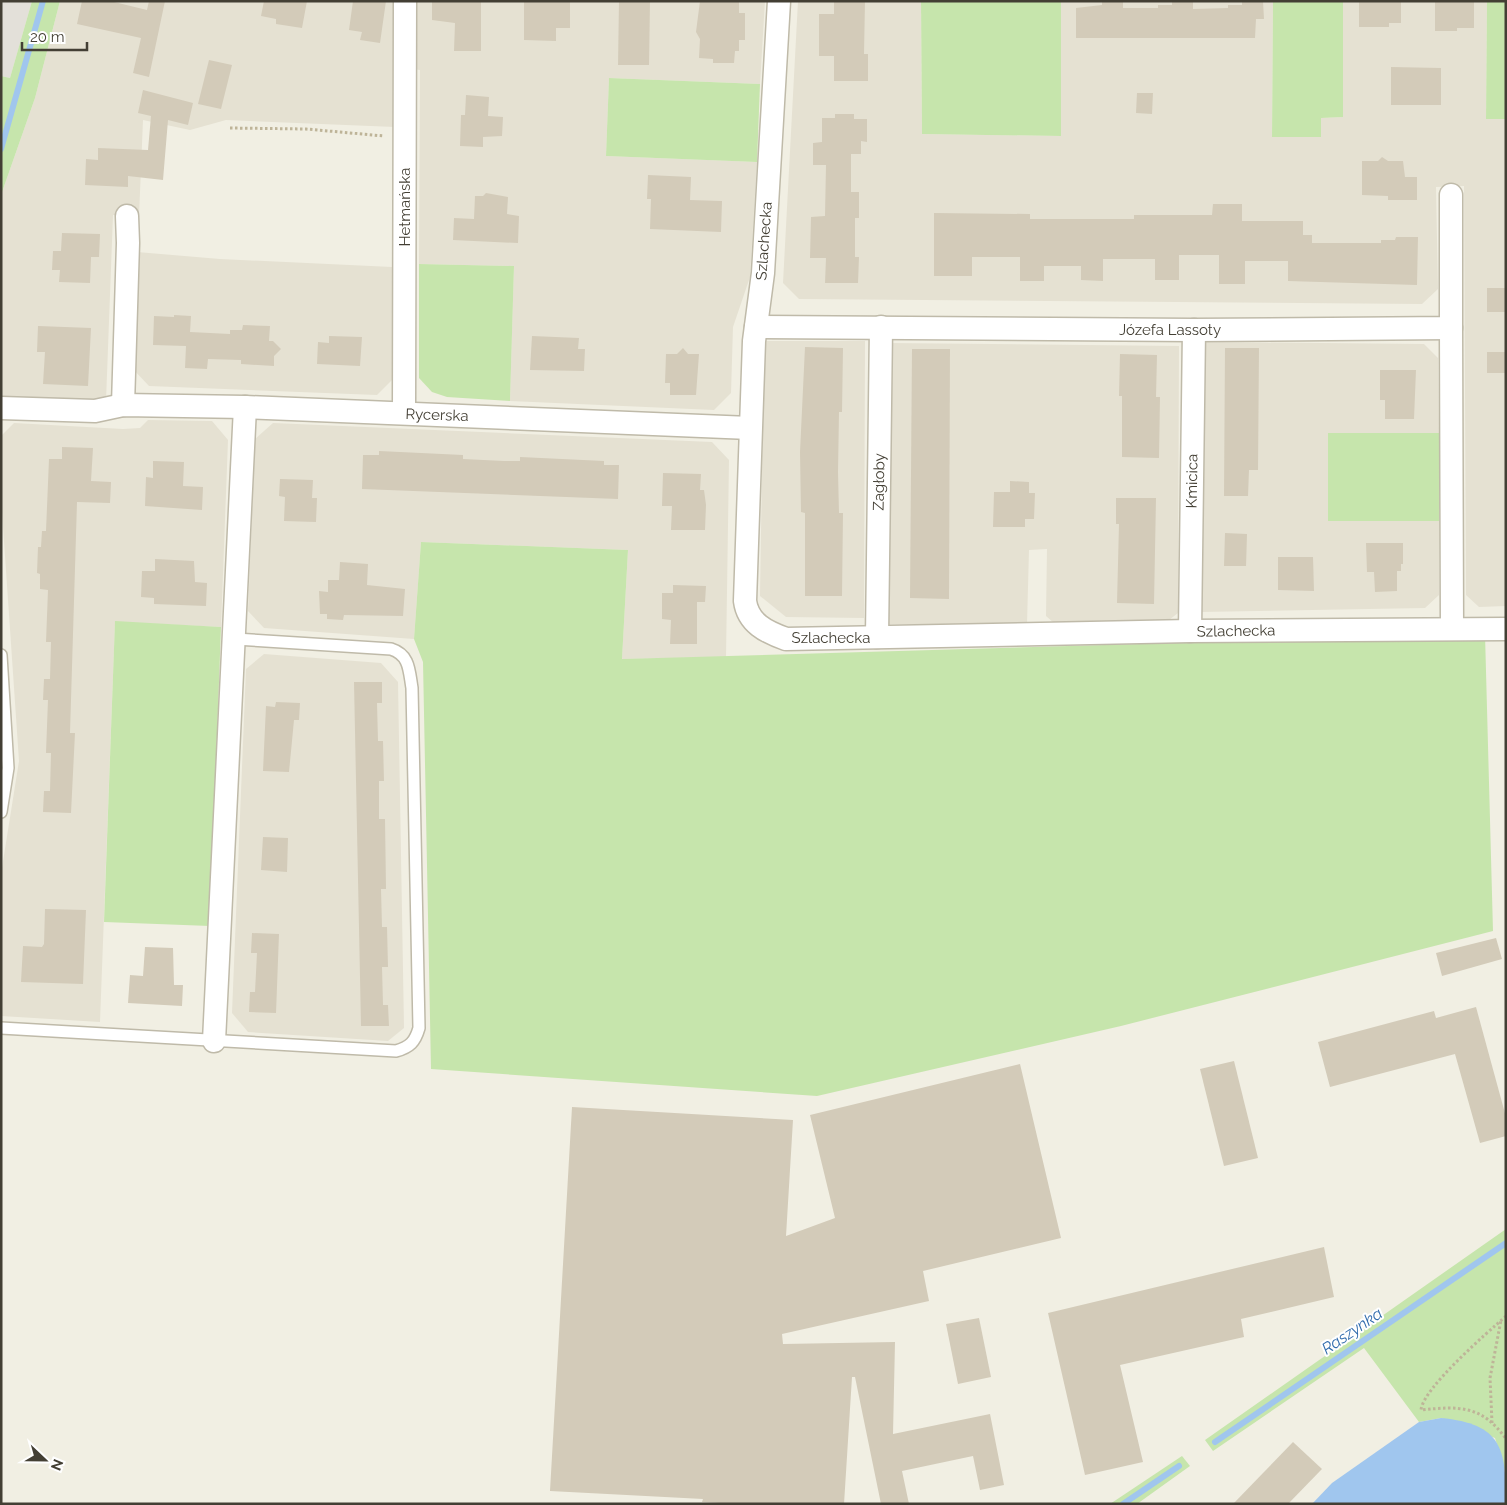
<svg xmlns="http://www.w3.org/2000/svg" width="1507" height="1505" viewBox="0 0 1507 1505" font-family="Raleway,sans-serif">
	<rect width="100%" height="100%" fill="#f1efe3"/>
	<g fill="#e5e1d2">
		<polygon points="60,1 395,1 395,127 226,120 190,130 143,120 139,216 113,215 106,401 1,398 1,195 35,98"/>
		<polygon points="413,1 765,1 760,84 609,78 606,156 757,162 750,277 733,327 731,393 714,410 510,401 514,266 419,264 420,70 413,69"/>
		<polygon points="798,1 921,1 922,134 1061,136 1061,1 1273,1 1272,137 1321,137 1321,118 1343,117 1343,1 1487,1 1486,119 1506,119 1506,606 1479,607 1466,595 1464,186 1436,187 1438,289 1422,304 799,299 783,283"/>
		<polygon points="137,252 220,259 392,267 393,379 377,395 149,386 132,368"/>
		<polygon points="764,341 865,341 864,618 786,617 760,596"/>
		<polygon points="1202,342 1424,344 1438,358 1439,433 1328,433 1328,521 1439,521 1439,595 1425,608 1200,612"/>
		<polygon points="889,343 1179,346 1178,613 1165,623 1054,623 1046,616 1047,549 1029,550 1027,624 883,624"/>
		<polygon points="148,420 212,421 228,440 221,627 115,622 100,1022 1,1016 1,874 19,761 2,512 1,436 14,423 123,429 140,428"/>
		<polygon points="273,423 712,442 729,460 726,657 622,659 628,550 421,542 414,639 264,628 248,611 255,439"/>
		<polygon points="264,654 381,663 398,682 404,1028 388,1041 248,1032 232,1013 246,669"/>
	</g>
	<polygon fill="#e3e0d9" points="1,1 32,1 10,78 1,76"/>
	<g fill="#c6e5ac">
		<polygon points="32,1 60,1 35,98 1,195 1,76 10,78"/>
		<polygon points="921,1 1061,1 1061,136 922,134"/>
		<polygon points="1273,1 1343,1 1343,117 1321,118 1321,137 1272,137"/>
		<polygon points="1487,1 1506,1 1506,119 1486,119"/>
		<polygon points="609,78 760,84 757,162 606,156"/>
		<polygon points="419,264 514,266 510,401 447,397 432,392 419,378"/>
		<rect x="1328" y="433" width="111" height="88"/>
		<polygon points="421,542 628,550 622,659 1485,634 1493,931 1121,1026 817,1096 431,1069 423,662 414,639"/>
		<polygon points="115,621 221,627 210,926 104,922"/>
		<polygon points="1506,1229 1506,1474 1495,1438 1441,1418 1419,1422 1364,1348 1213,1451 1205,1440"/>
		<polygon points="1182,1456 1190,1466 1137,1504 1110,1504"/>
	</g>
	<path fill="#a0c6ee" d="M1441,1418C1502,1424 1506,1448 1506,1504H1312L1332,1483L1419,1422Z"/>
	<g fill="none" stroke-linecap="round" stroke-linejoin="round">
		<g stroke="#a0c6ee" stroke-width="6">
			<polyline points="1,149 43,1"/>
			<polyline points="1215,1442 1506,1243"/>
			<polyline points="1123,1504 1179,1466"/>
		</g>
	</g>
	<g fill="#d3cbb9">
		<polygon points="82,1 110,1 147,10 149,1 165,1 149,77 133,73 141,38 77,24"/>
		<polygon points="264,1 307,1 302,28 276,24 276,19 261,16"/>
		<polygon points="353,1 386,1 380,43 360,40 362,32 349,30"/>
		<polygon points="432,1 481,1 481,51 454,51 455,23 432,20"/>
		<polygon points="524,1 570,1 570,28 556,28 556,41 524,40"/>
		<polygon points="619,1 650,1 649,65 618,65"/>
		<polygon points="700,1 739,2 739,13 745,13 745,40 739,40 739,51 735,51 734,63 713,63 713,59 699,58 700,39 696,32"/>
		<polygon points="834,1 865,1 864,54 868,54 868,81 834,81 834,56 819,56 819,14 834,14"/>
		<polygon points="1102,1 1123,1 1123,8 1158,8 1158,5 1172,5 1172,1 1193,1 1193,9 1228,8 1228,5 1242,5 1242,1 1263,1 1264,19 1256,19 1255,38 1076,38 1076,8 1102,5"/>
		<polygon points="1359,1 1401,1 1401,23 1389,23 1389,27 1359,27"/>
		<polygon points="1435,1 1474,1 1474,28 1457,28 1457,31 1435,31"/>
		<polygon points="209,60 232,65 221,109 198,104"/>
		<polygon points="1391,67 1441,68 1441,105 1391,105"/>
		<polygon points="143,90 193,103 188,125 168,120 163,180 128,176 128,187 85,185 86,159 98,160 98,148 148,150 151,116 138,113"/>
		<polygon points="1137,93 1153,93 1152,114 1136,113"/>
		<polygon points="466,95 489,97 488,116 503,117 502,136 483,137 483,147 460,146 461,115 465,115"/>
		<polygon points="835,114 854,114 854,119 867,119 867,142 861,141 861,154 851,154 851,192 859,192 859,218 855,218 855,257 859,257 858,283 825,283 826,258 810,258 811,217 825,216 826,165 813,165 813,143 822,142 822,118 835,118"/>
		<polygon points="1382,157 1388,161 1403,161 1405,177 1417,177 1417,200 1388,200 1388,196 1362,195 1362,161 1378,161"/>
		<polygon points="648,175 691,177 690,200 722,201 721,232 650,229 651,199 647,199"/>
		<polygon points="486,193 508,197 507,214 519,216 518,243 453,240 454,218 474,219 475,196 483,196"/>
		<polygon points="1213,204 1242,204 1242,221 1303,221 1303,235 1312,235 1312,243 1381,243 1381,240 1395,240 1396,237 1418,237 1417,285 1288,281 1288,261 1245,261 1245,284 1219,284 1219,255 1179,255 1179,280 1155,280 1155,259 1103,259 1103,281 1081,280 1081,266 1044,266 1044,281 1020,281 1020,257 972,257 972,276 934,276 934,213 1030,214 1030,219 1134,219 1134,215 1212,215"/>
		<polygon points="62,233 100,234 99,257 91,257 90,283 59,282 60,270 52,270 53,251 61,251"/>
		<rect x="1487" y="288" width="19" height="24"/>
		<polygon points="174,315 191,316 190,332 230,334 230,330 242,330 243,325 270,326 269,341 273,341 281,349 274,356 274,366 241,364 241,360 208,359 207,369 185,368 186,346 153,345 154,316 174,317"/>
		<polygon points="38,326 91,328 88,386 43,384 45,352 37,352"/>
		<polygon points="329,336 362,337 360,366 317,364 318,342 329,343"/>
		<polygon points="532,336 579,338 578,349 585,349 584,371 530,370"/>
		<polygon points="805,347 843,348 842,412 839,412 838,472 839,513 843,513 842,596 805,596 805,513 801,512 800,452"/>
		<polygon points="683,348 688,354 699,354 696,395 670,395 670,383 665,383 666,354 677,354"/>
		<polygon points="1225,348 1259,348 1258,470 1249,470 1248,496 1224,496"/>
		<polygon points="912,349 950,349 949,599 910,598"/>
		<rect x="1487" y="352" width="19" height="21"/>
		<polygon points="1120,354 1157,355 1156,397 1160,397 1159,458 1122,457 1122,396 1119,396"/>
		<polygon points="1380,370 1416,370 1414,419 1385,419 1385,400 1380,400"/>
		<polygon points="62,447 93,448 91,481 111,482 110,503 77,502 70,733 75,733 71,813 43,812 44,791 50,791 51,753 46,753 48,700 43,700 44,679 50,679 51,642 46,642 48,590 40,589 40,574 37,573 38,547 41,547 42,531 46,531 49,459 62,459"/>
		<polygon points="379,451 463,455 463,459 504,461 520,461 520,457 604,461 604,465 619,465 618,499 362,489 363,455 379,455"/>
		<polygon points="153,461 184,462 183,486 203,487 202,510 145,506 146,477 153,478"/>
		<polygon points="663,473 701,474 700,490 704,490 706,505 705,530 671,530 672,506 662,506"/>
		<polygon points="280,479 313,480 312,498 317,498 316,522 284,521 285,497 279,496"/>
		<polygon points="1010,481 1029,482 1029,493 1035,493 1034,519 1025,519 1025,527 993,527 994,492 1010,492"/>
		<polygon points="1116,498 1156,498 1154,604 1117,603 1119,524 1116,524"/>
		<polygon points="1225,533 1247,534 1246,566 1224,566"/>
		<polygon points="1366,543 1403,543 1403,564 1401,564 1401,571 1397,571 1397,591 1375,592 1374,572 1367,572"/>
		<polygon points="1278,557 1313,557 1314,591 1278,590"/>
		<polygon points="155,559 194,561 195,582 207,583 206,606 154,604 154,598 141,597 142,571 155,571"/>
		<polygon points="340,562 368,564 367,585 405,589 403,616 344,615 343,620 327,619 327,614 320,614 319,591 328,592 328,580 339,580"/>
		<polygon points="673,585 706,586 705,602 697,602 697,644 670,644 671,620 662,619 662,593 673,593"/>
		<polygon points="354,682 382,682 382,703 377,703 378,741 383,741 384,781 379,781 379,819 385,819 386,889 381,889 382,927 387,927 388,967 382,967 383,1005 388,1005 389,1026 361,1026"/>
		<polygon points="276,702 300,703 299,720 294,720 289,772 263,771 266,706 275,707"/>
		<polygon points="263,837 288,838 287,872 261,870"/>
		<polygon points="45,909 86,910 83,984 21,982 23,946 42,947 44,944"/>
		<polygon points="252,933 279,934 276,1013 249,1012 250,992 255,992 257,953 251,953"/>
		<polygon points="1496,938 1502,959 1442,976 1436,953"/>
		<polygon points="145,947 173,948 174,985 183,985 182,1006 128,1003 130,975 143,976"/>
		<polygon points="1476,1007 1506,1117 1506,1136 1480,1143 1455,1054 1330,1087 1318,1042 1434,1011 1436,1018"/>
		<polygon points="1234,1061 1258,1158 1224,1166 1200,1069"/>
		<polygon points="1020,1064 1061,1238 923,1271 929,1301 782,1334 783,1344 895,1342 893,1434 990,1414 1004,1485 980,1490 973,1456 902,1471 909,1504 881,1504 855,1377 852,1377 844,1504 739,1504 702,1502 703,1499 550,1491 572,1107 793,1120 786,1236 835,1218 810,1115"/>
		<polygon points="1324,1247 1334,1297 1241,1319 1244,1337 1120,1365 1143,1462 1085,1475 1048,1313"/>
		<polygon points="979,1318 991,1377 958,1384 946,1324"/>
		<polygon points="1293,1442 1322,1469 1288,1504 1233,1504"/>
	</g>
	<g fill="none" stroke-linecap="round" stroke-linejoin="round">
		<g stroke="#bfbaa9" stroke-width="14">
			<g id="lane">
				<polyline points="1,655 8,768 1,812"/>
				<path d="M1,1028L396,1051C410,1047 415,1042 419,1028L412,688C409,671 410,655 391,649L235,639"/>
			</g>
		</g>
		<g stroke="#bfbaa9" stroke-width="25">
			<g id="street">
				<path d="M779,1L763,273L754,341L745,601C748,623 766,632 786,639L1190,631L1506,629"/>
				<polyline points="756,327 1194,330 1451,328 1451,195"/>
				<polyline points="1451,328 1452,628"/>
				<polyline points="123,405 128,243 127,216"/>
				<polyline points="1,408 95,411 123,405 245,407 750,428"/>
				<polyline points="404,413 405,1"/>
				<polyline points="1190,631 1194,330"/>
				<polyline points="877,637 881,327"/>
				<polyline points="214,1041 245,407"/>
			</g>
		</g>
		<g stroke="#beb498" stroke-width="3" stroke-dasharray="2.5 2.5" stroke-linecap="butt">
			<polyline points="230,128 306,129 384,136"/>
			<path d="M1506,1316C1487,1333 1423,1388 1421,1410C1459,1406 1482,1405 1506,1439"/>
			<polyline points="1492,1423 1490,1378 1501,1320"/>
		</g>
		<use href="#lane" stroke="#fff" stroke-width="11"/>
		<use href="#street" stroke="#fff" stroke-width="22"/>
	</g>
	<g text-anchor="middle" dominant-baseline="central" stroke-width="4" stroke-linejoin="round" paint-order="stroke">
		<g font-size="15" fill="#433f34" stroke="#fff">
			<text transform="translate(405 207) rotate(-90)">Hetmańska</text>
			<text transform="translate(764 241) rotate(-86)">Szlachecka</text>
			<text x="1170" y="330">Józefa Lassoty</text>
			<text transform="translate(437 415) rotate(2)">Rycerska</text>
			<text transform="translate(1192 481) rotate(-89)">Kmicica</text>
			<text transform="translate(879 482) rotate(-89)">Zagłoby</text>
			<text transform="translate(1236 631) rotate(-1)">Szlachecka</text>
			<text x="831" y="638">Szlachecka</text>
		</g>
		<g font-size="16" font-style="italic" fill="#306bac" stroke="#fff">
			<text transform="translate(1352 1331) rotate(-34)">Raszynka</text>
		</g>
	</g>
	<rect width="1507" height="1505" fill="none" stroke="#433f34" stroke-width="5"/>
	<g transform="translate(45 1460) rotate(112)" stroke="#ffffff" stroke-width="4" paint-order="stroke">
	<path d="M0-4L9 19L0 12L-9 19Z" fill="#433f34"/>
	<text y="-8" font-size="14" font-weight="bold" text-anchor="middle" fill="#433f34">N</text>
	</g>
	<path d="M22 42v8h65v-8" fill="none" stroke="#433f34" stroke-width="2.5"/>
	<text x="30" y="42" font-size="15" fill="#433f34" stroke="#ffffff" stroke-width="4" paint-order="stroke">20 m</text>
</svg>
